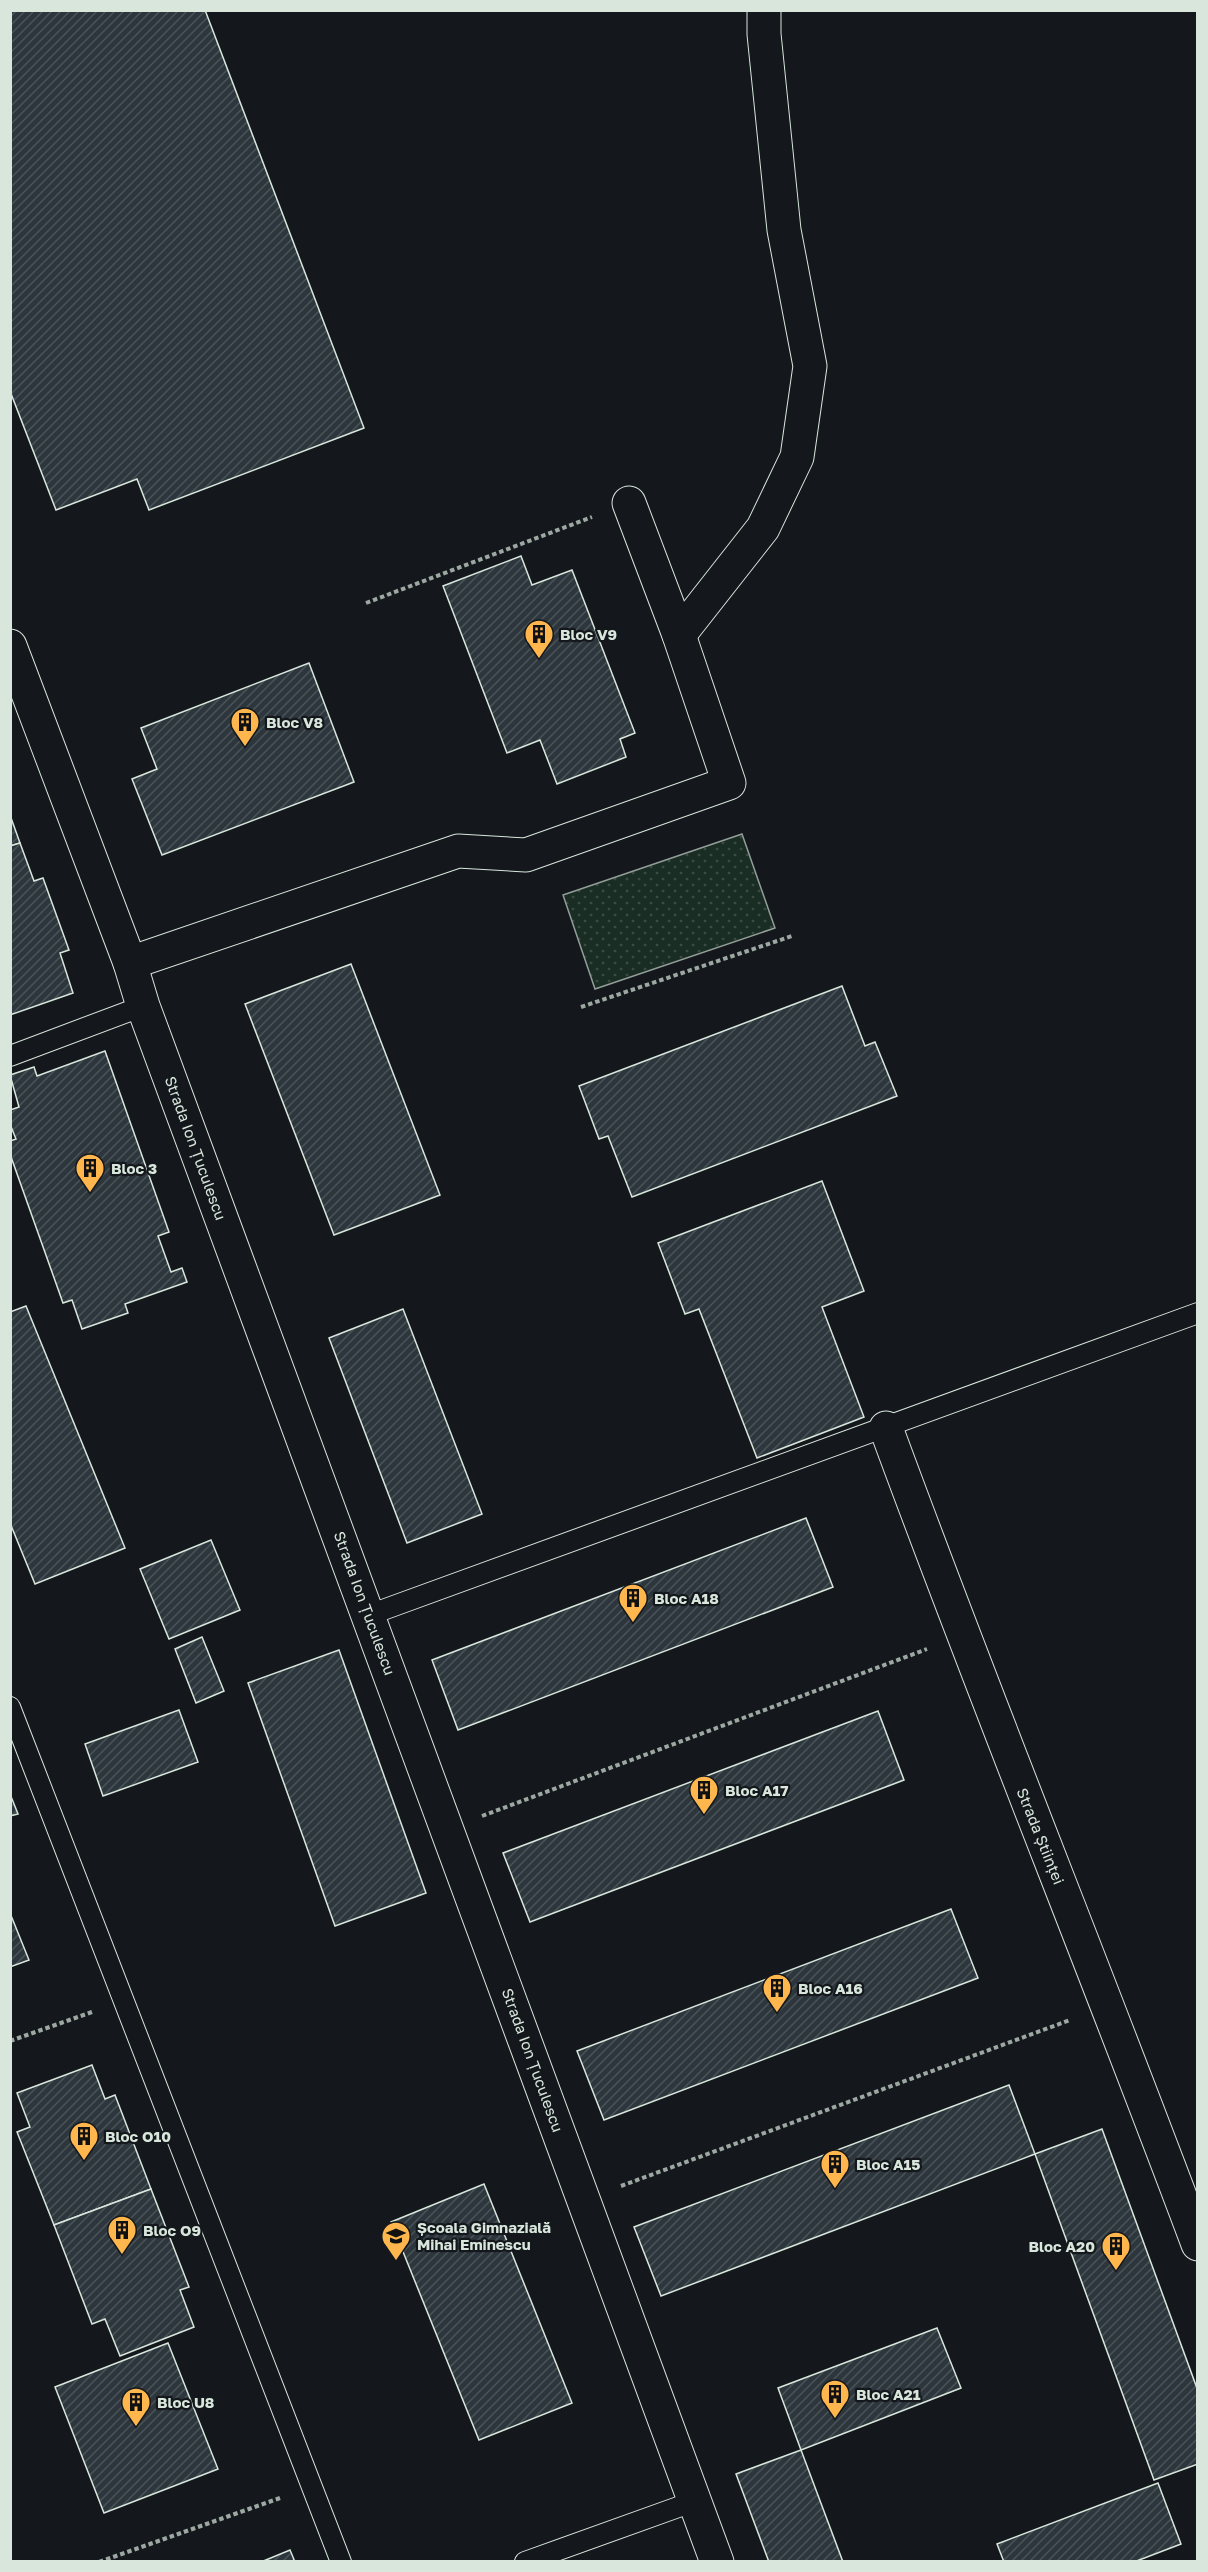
<svg xmlns="http://www.w3.org/2000/svg" width="1208" height="2572" viewBox="0 0 1208 2572" font-family="'Golos Text',sans-serif">
	<defs>
		<pattern id="green-dots" width="8" height="8" patternUnits="userSpaceOnUse" patternTransform="scale(1.5)"><rect width="8" height="8" fill="#1a2d24"/><path d="M2 2h.1M6 6h.1" fill="none" stroke="#3b4b43" stroke-width="1.8" stroke-linecap="round"/></pattern>
		<pattern id="building-hatch" width="6" height="6" patternUnits="userSpaceOnUse" patternTransform="scale(1.5)"><rect width="6" height="6" fill="#2c363c"/><path d="M-1 1l2-2M0 6l6-6M5 7l2-2" fill="none" stroke="#4a5358"/></pattern>
	</defs>
	<rect width="100%" height="100%" fill="#14181c"/>
	<polygon fill="url(#green-dots)" stroke="#939e99" stroke-width="1.5" points="742,834 775,928 595,989 563,895"/>
	<g fill="url(#building-hatch)" stroke="#d8e6dc" stroke-width="1.5">
		<polygon points="10,10 205,10 364,428 149,510 137,479 56,510 10,391"/>
		<polygon points="521,556 532,585 572,570 635,733 620,739 626,757 557,784 540,740 507,753 443,586"/>
		<polygon points="309,663 354,782 162,855 132,779 157,769 141,728"/>
		<polygon points="10,815 20,843 10,846"/>
		<polygon points="20,843 34,881 43,878 69,950 60,953 73,993 10,1015 10,846"/>
		<polygon points="351,964 440,1195 334,1235 245,1004"/>
		<polygon points="842,986 865,1046 875,1042 897,1096 632,1197 608,1136 599,1139 579,1086"/>
		<polygon points="105,1051 169,1232 158,1236 171,1272 182,1268 187,1282 125,1304 128,1313 82,1329 72,1300 63,1303 10,1154 10,1141 16,1139 10,1124 10,1110 19,1107 10,1075 34,1067 37,1076"/>
		<polygon points="822,1181 864,1291 822,1307 864,1417 757,1458 699,1309 685,1314 658,1243"/>
		<polygon points="26,1306 125,1548 35,1584 10,1523 10,1312"/>
		<polygon points="403,1309 482,1514 407,1543 329,1338"/>
		<polygon points="806,1518 833,1587 458,1730 432,1660"/>
		<polygon points="211,1540 240,1610 169,1639 140,1569"/>
		<polygon points="202,1637 224,1691 196,1703 175,1649"/>
		<polygon points="339,1650 426,1893 335,1926 248,1683"/>
		<polygon points="179,1710 198,1762 103,1796 85,1744"/>
		<polygon points="878,1711 904,1780 530,1922 503,1853"/>
		<polygon points="10,1794 18,1814 10,1816"/>
		<polygon points="951,1909 978,1978 604,2120 577,2051"/>
		<polygon points="10,1913 29,1960 10,1967"/>
		<polygon points="92,2065 105,2099 115,2095 151,2189 54,2225 17,2132 30,2127 17,2093"/>
		<polygon points="1009,2085 1035,2154 661,2296 634,2227"/>
		<polygon points="1102,2129 1198,2391 1198,2464 1154,2480 1035,2154"/>
		<polygon points="484,2184 572,2403 479,2440 391,2222"/>
		<polygon points="151,2189 189,2287 180,2290 194,2327 120,2356 105,2319 92,2324 54,2225"/>
		<polygon points="937,2328 961,2388 801,2450 778,2388"/>
		<polygon points="168,2343 218,2469 104,2513 55,2387"/>
		<polygon points="801,2450 843,2562 769,2562 736,2474"/>
		<polygon points="1158,2483 1181,2544 1134,2562 1004,2562 997,2544"/>
		<polygon points="290,2550 295,2562 261,2562"/>
	</g>
	<g fill="none" stroke-linecap="round" stroke-linejoin="round">
		<g stroke="#d8e6dc" stroke-width="22">
			<g id="lane">
				<polyline points="10,1056 143,1006"/>
				<polyline points="369,1615 1198,1313"/>
				<polyline points="10,1707 341,2562"/>
				<polyline points="525,2562 695,2501"/>
			</g>
		</g>
		<g stroke="#d8e6dc" stroke-width="35">
			<g id="street">
				<polyline points="679,635 763,528 797,457 810,366 784,230 764,34 764,10"/>
				<polyline points="10,646 130,963 143,1006 717,2562"/>
				<polyline points="130,963 458,851 526,855 729,783 679,635 629,503"/>
				<path d="M886,1428C986,1701 1096,1971 1198,2244"/>
			</g>
		</g>
		<g stroke="#9da8a2" stroke-width="4" stroke-dasharray="4.5 3" stroke-linecap="butt">
			<polyline points="366,603 592,517"/>
			<polyline points="581,1007 792,936"/>
			<polyline points="482,1816 927,1649"/>
			<polyline points="10,2041 92,2012"/>
			<polyline points="621,2186 1070,2020"/>
			<polyline points="99,2562 280,2498"/>
		</g>
		<use href="#lane" stroke="#14181c" stroke-width="20"/>
		<use href="#street" stroke="#14181c" stroke-width="33"/>
		<polyline stroke="#ffb74d" stroke-width="1.5" stroke-dasharray="21 4.5 3 4.5" stroke-linecap="butt" points="1198,1375 1198,1406"/>
	</g>
	<defs>
		<g id="building-pin" transform="scale(1.5)"><path d="M0 17L-7.5 6A9.5 9.5 0 1 1 7.5 6Z" fill="#ffb74d" stroke="#14181c"/><path d="M-4-6H4V6H1V3H-1V6H-4ZM-2.5-4.3h1.7v1.8h-1.7ZM.8-4.3h1.7v1.8H.8ZM-2.5-1h1.7V.8h-1.7ZM.8-1h1.7V.8H.8Z" fill="#111"/></g>
		<g id="school-pin" transform="scale(1.5)"><path d="M0 17L-7.5 6A9.5 9.5 0 1 1 7.5 6Z" fill="#ffb74d" stroke="#14181c"/><path d="M0-5L7-2L0 1L-7-2ZM-4 1L0 2.5L4 1V4Q0 6-4 4Z" fill="#111"/></g>
	</defs>
	<g fill-rule="evenodd">
		<use href="#building-pin" x="539" y="634"/>
		<use href="#building-pin" x="245" y="722"/>
		<use href="#building-pin" x="90" y="1168"/>
		<use href="#building-pin" x="633" y="1598"/>
		<use href="#building-pin" x="704" y="1790"/>
		<use href="#building-pin" x="777" y="1988"/>
		<use href="#building-pin" x="84" y="2136"/>
		<use href="#building-pin" x="835" y="2164"/>
		<use href="#building-pin" x="122" y="2230"/>
		<use href="#school-pin" x="396" y="2236"/>
		<use href="#building-pin" x="1116" y="2246"/>
		<use href="#building-pin" x="835" y="2394"/>
		<use href="#building-pin" x="136" y="2402"/>
	</g>
	<g text-anchor="middle" dominant-baseline="central" stroke-width="4.5" stroke-linejoin="round" paint-order="stroke">
		<g font-size="15" font-weight="bold" fill="#d8e6dc" stroke="#14181c" text-anchor="start">
			<text x="560" y="634">Bloc V9</text>
			<text x="266" y="722">Bloc V8</text>
			<text x="111" y="1168">Bloc 3</text>
			<text x="654" y="1598">Bloc A18</text>
			<text x="725" y="1790">Bloc A17</text>
			<text x="798" y="1988">Bloc A16</text>
			<text x="105" y="2136">Bloc O10</text>
			<text x="856" y="2164">Bloc A15</text>
			<text x="417" y="2227">Școala Gimnazială<tspan x="417" dy="17">Mihai Eminescu</tspan></text>
			<text x="143" y="2230">Bloc O9</text>
			<text x="1095" y="2246" text-anchor="end">Bloc A20</text>
			<text x="856" y="2394">Bloc A21</text>
			<text x="157" y="2402">Bloc U8</text>
		</g>
		<g font-size="15" fill="#d8e6dc" stroke="#14181c">
			<text transform="translate(196 1148) rotate(70)">Strada Ion Țuculescu</text>
			<text transform="translate(365 1603) rotate(70)">Strada Ion Țuculescu</text>
			<text transform="translate(1041 1836) rotate(68)">Strada Științei</text>
			<text transform="translate(533 2060) rotate(70)">Strada Ion Țuculescu</text>
		</g>
	</g>
	<rect width="1208" height="2572" fill="none" stroke="#d8e6dc" stroke-width="24"/>
</svg>
